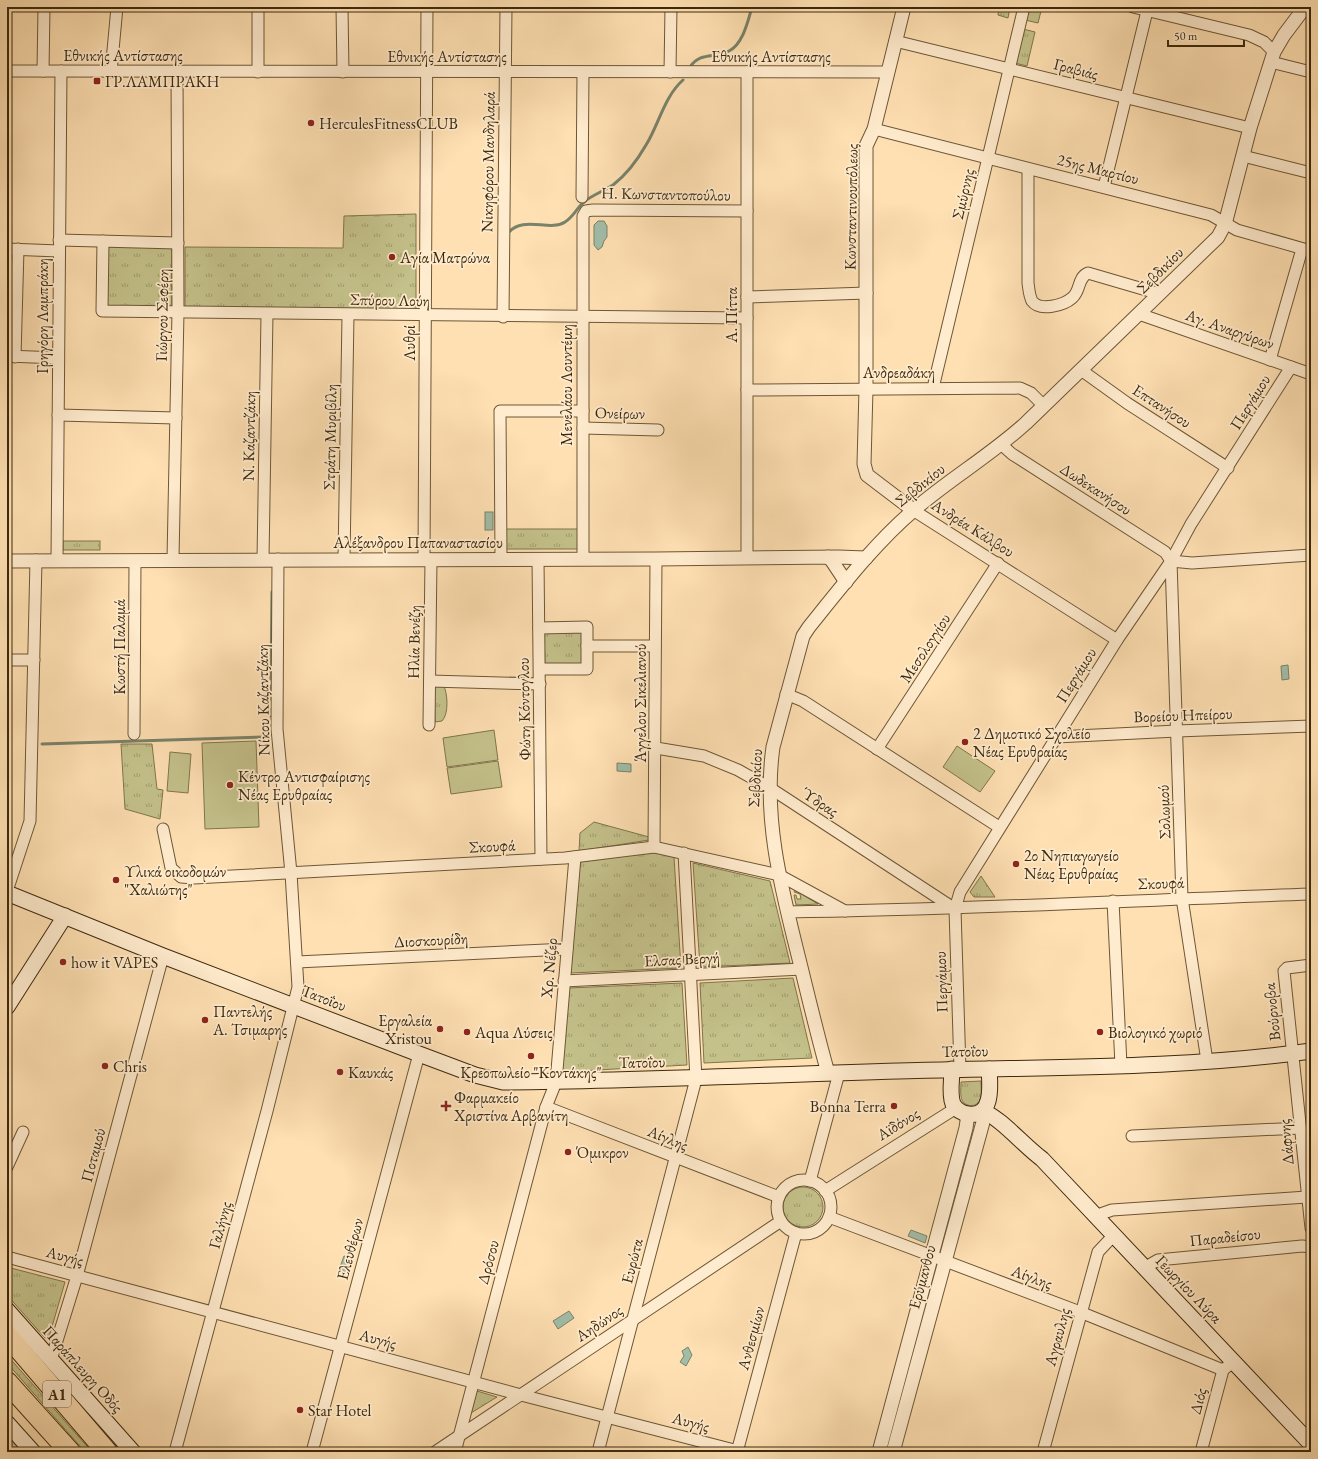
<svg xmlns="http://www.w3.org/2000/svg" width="1318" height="1459" viewBox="0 0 1318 1459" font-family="'EB Garamond',serif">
	<defs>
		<pattern id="grass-tufts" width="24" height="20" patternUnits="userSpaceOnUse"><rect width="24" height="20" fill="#c4c18a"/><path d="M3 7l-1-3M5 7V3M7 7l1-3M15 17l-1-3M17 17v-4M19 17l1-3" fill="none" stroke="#a09d6f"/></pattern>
	</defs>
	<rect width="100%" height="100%" fill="#ffe0b2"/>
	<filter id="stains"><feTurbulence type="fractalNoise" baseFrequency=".005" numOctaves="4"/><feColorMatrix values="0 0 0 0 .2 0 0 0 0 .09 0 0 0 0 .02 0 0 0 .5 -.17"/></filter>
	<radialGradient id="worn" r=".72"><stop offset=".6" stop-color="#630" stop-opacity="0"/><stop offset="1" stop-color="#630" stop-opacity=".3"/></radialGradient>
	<g fill="url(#grass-tufts)" stroke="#80754c">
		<polygon points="999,7 1010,7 1008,18 998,15"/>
		<polygon points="1028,7 1042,7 1038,23 1025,20"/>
		<polygon points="1023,29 1035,32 1027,66 1015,63"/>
		<polygon points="416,214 416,312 185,308 185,247 343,248 344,216"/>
		<polygon points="105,245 172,247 172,308 106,306"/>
		<rect x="505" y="529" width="73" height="20"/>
		<rect x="63" y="541" width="37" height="9"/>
		<polygon points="584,630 585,666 545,666 544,631"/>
		<path d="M443,684C448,693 449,714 442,721L435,722L434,686Z"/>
		<polygon points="121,744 152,744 157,789 163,790 160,819 125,809"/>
		<polygon points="594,822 649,837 649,840 579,851 580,833"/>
		<polygon points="653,852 674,857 681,968 570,973 580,862"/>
		<polygon points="693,863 770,881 790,963 700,967"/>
		<polygon points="981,876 995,897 974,897 970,892"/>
		<polygon points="795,890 818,904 796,905 794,895 796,895 797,899 801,899 800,894 794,892"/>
		<polygon points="793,978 812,1058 704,1063 700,983"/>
		<polygon points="682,983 687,1065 561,1072 569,988"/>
		<path d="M981,1081C981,1092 984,1104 971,1106C958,1104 961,1092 961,1082Z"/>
		<circle cx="803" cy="1207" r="20"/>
		<polygon points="7,1267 65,1282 49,1337 45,1338 7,1295"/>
		<polygon points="7,1355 92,1452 85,1452 7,1363"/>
		<polygon points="477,1391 497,1397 471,1413"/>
		<polygon points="7,1430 19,1444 17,1452 7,1452"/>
	</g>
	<g fill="#c4c18a" stroke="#80754c">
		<polygon points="494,730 498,760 447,767 443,738"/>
		<polygon points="256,741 259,827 205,829 202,743"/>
		<polygon points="957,746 995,771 980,792 943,767"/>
		<polygon points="170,752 191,754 188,793 167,791"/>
		<polygon points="498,761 502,787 451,794 447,768"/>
	</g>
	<g fill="#a1bda8" stroke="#79826a">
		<polygon points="598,221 604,221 607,226 607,237 604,241 602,247 598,250 594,245 594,225"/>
		<rect x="485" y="512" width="8" height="18"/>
		<polygon points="1288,665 1289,679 1282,680 1281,666"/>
		<polygon points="617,763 631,764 631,772 617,771"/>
		<polygon points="911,1230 927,1236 925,1243 908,1236"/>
		<polygon points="344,1256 350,1258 346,1272 339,1270"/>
		<polygon points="569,1311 574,1318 558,1329 553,1321"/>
		<polygon points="688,1347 692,1355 686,1366 680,1362 684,1356 682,1351"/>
	</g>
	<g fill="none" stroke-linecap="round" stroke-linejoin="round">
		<g stroke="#79826a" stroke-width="3">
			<path d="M690,67C701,51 715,59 729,51C743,44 748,21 752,7"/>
			<path d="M508,233C523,215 550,232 565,222C573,217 577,208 584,202C592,195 604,191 613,185C626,175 638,159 646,145C659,124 664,97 683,80"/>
			<polyline points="271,679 272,592"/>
			<polyline points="271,699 271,686"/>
			<polyline points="271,716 271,709"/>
			<polyline points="42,744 265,737"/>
		</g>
		<g stroke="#6d5737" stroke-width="13">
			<g id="minor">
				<polyline points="342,7 343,72"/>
				<polyline points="1133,7 1249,35 1264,42 1274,52"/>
				<polyline points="895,41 1250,128"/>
				<polyline points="1271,62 1311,72"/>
				<polyline points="7,71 887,72"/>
				<polyline points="43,71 44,7"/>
				<polyline points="111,72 117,7"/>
				<polyline points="258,72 258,7"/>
				<polyline points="670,72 671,7"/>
				<polyline points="874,129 1211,215 1237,230 1311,251"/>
				<polyline points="1243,156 1311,173"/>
				<path d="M1028,169V283C1029,289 1029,295 1032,301C1040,312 1064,305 1072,298C1081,291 1077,278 1088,273L1160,294"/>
				<polyline points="1104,187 1148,7"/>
				<polyline points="582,197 583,72"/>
				<polyline points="59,240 178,243"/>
				<polyline points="103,241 102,311 747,318"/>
				<polyline points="7,249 59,251"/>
				<polyline points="747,297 867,293"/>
				<polyline points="1139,314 1311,374"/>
				<polyline points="503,317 506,7"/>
				<polyline points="7,356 58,358"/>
				<polyline points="15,357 18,249"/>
				<polyline points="1270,360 1302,249"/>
				<polyline points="1081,370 1127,403 1228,468"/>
				<polyline points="933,388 1024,7"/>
				<polyline points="747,390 1020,388 1031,393 1044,406"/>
				<polyline points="58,415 176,418"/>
				<polyline points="583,428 658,430"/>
				<polyline points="1002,445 1012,454 1165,552 1171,561 1182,898 1207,1061"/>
				<polyline points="913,510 1117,640"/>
				<polyline points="747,558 747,72"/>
				<polyline points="173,559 178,312 177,71"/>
				<polyline points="263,559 267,314"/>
				<polyline points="344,559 348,315"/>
				<polyline points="424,559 427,7"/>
				<polyline points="501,559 500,411 583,411"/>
				<polyline points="538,559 541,859"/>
				<polyline points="583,559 583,216 586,211 593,210 747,211"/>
				<polyline points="57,560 61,71"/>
				<polyline points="1171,561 1192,563 1311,555"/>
				<polyline points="539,628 587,627 587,669 540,669"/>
				<polyline points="587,646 655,646"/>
				<polyline points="7,660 34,660"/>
				<polyline points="430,681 540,684"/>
				<polyline points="786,694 803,701 999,827"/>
				<polyline points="429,725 431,559"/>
				<polyline points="134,734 135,561"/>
				<polyline points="1056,737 1177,731 1311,726"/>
				<polyline points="656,748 704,756 738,770 770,788 955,909"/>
				<polyline points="877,749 998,563"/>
				<polyline points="163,829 171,868 181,877 194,878 565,858 654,847 779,875 845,911"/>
				<polyline points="654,847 656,559"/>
				<polyline points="7,891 30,821 36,560"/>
				<polyline points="1113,901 1121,1065"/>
				<path d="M787,912C962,910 1136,900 1311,894"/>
				<polyline points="297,962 567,949"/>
				<polyline points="1311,965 1287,968 1284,971 1311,1228"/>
				<polyline points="564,981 802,969"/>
				<polyline points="960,1069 955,909 960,892 1117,640 1171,561 1191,524 1291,367"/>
				<polyline points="546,1107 779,1197"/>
				<polyline points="1132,1136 1300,1128"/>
				<polyline points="7,1167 23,1132"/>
				<circle cx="804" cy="1207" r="27"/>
				<polyline points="810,1181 839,1073"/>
				<polyline points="825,1191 956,1108"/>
				<polyline points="1095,1216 1112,1210 1307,1197"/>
				<polyline points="829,1217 1080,1312 1223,1370"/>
				<polyline points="7,1257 521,1395 742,1452"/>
				<polyline points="1144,1268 1158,1260 1302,1246 1311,1247"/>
				<polyline points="51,1360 77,1276 163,956"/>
				<polyline points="175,1452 267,1111 298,987 291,873 277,729 278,559"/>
				<polyline points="312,1452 419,1054"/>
				<polyline points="435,1452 781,1221"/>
				<polyline points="455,1452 546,1107 556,1082 575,857"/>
				<polyline points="598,1452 696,1079 684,853"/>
				<polyline points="737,1452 796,1233"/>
				<polyline points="1043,1452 1098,1252 1113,1236"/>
				<polyline points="1201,1452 1223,1370 1228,1366"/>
			</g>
		</g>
		<g stroke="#6d5737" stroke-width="15">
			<g id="tertiary">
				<polyline points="904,7 874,129 866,146 866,389 864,464 867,475 913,510"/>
				<polyline points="828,557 832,561 846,582"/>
				<polyline points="7,561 656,559 838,557 866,558"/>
				<path d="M828,1073C817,1034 808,995 798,955C781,887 763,818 773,747L803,636L809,627C842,586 875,543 915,509C951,478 991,455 1026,423L1218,237L1225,224L1250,128L1274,52L1284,35L1305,7"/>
				<polyline points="879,1452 966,1128 968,1114"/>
				<polyline points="893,1452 983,1122 982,1111"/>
			</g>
		</g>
		<g stroke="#3c290e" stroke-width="17">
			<g id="secondary">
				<path d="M7,893L163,956L419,1054L475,1075L503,1082C649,1081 795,1073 942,1070C1064,1067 1189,1068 1311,1051"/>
				<polyline points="7,1007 65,916"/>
				<path d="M952,1069C952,1080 949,1094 953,1104C956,1109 961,1113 968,1114C994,1118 990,1084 989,1069"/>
				<path d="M982,1111C1000,1117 1024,1146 1042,1159L1311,1444"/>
				<polyline points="7,1310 133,1452"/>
				<polyline points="7,1423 33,1452"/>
			</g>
		</g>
		<g stroke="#3c290e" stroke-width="22">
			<g id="motorway">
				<polyline points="7,1335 107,1452"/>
				<polyline points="7,1382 70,1452"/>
			</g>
		</g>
		<use href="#minor" stroke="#ffebcd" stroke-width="11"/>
		<use href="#tertiary" stroke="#ffebcd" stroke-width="13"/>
		<use href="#secondary" stroke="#ffebcd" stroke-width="15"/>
		<use href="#motorway" stroke="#ffe0b2" stroke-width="20"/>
	</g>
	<g fill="#8f2418" stroke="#ffebcd" stroke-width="1.5">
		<rect x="93" y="77" width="8" height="8" rx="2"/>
		<circle cx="311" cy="123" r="4"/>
		<circle cx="392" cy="257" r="4"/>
		<circle cx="965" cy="742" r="4"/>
		<circle cx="230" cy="785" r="4"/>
		<circle cx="1016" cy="864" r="4"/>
		<circle cx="116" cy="880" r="4"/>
		<circle cx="63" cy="962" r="4"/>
		<circle cx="205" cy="1020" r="4"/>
		<circle cx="440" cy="1029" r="4"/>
		<circle cx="467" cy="1032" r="4"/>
		<circle cx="1100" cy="1032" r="4"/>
		<circle cx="531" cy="1056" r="4"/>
		<circle cx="105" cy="1066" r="4"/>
		<circle cx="340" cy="1072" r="4"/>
		<path d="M444 1100h4v4h4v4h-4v4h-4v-4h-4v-4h4z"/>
		<circle cx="894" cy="1106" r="4"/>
		<circle cx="568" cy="1152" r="4"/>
		<circle cx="300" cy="1410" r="4"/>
	</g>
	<g text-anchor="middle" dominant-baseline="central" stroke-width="3.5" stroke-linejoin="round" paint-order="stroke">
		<rect fill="#ffebcd" stroke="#766347" stroke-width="1" x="43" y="1381" width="28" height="26" rx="3"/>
		<g font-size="15" font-weight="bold" fill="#3c290e">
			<text x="57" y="1394">Α1</text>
		</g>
		<g font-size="16" fill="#3c290e" stroke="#ffebcd">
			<text x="123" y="55">Εθνικής Αντίστασης</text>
			<text x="447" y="56">Εθνικής Αντίστασης</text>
			<text x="771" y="56">Εθνικής Αντίστασης</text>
			<text transform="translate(1076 69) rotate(14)">Γραβιάς</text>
			<text transform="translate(488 162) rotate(-89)">Νικηφόρου Μανδηλαρά</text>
			<text transform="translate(1098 169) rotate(14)">25ης Μαρτίου</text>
			<text transform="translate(666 194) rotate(1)">Η. Κωνσταντοπούλου</text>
			<text transform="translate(963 194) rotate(-77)">Σμύρνης</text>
			<text transform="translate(851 207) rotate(-89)">Κωνσταντινουπόλεως</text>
			<text transform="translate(1160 270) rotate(-45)">Σεβδικίου</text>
			<text transform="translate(390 300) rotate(1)">Σπύρου Λούη</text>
			<text transform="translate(162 315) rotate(-89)">Γιώργου Σεφέρη</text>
			<text transform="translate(731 315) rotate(-90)">Α. Πίττα</text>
			<text transform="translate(42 316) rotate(-90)">Γρηγόρη Λαμπράκη</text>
			<text transform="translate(1230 329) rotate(19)">Αγ. Αναργύρων</text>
			<text transform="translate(409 343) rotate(-90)">Λυθρί</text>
			<text x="899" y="372">Ανδρεαδάκη</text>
			<text transform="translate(566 385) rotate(-90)">Μενελάου Λουντέμη</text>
			<text transform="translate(1250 402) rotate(-58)">Περγάμου</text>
			<text transform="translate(1162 406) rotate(33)">Επτανήσου</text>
			<text transform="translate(620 413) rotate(1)">Ονείρων</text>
			<text transform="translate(249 436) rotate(-89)">Ν. Καζαντζάκη</text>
			<text transform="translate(330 437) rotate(-89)">Στράτη Μυριβίλη</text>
			<text transform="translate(920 485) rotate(-39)">Σεβδικίου</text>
			<text transform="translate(1096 489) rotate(33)">Δωδεκανήσου</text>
			<text transform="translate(973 528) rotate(32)">Ανδρέα Κάλβου</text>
			<text x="418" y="542">Αλέξανδρου Παπαναστασίου</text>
			<text transform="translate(414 642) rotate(-89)">Ηλία Βενέζη</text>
			<text transform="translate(119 647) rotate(-90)">Κωστή Παλαμά</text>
			<text transform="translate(925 648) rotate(-57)">Μεσολογγίου</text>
			<text transform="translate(1076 675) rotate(-58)">Περγάμου</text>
			<text transform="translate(263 700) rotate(-91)">Νίκου Καζαντζάκη</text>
			<text transform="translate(640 703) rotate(-90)">Άγγελου Σικελιανού</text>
			<text transform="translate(524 709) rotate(-91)">Φώτη Κόντογλου</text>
			<text transform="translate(1183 715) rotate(-2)">Βορείου Ηπείρου</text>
			<text transform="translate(755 778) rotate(-87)">Σεβδικίου</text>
			<text transform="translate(820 802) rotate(33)">Ύδρας</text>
			<text transform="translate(1164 812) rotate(-92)">Σολωμού</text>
			<text transform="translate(492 846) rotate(-3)">Σκουφά</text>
			<text transform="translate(1161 883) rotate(-2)">Σκουφά</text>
			<text transform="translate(431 940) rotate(-3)">Διοσκουρίδη</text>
			<text transform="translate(682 959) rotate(-3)">Ελσας Βεργή</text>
			<text transform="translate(549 968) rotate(-85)">Χρ. Νέζερ</text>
			<text transform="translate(941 982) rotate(-92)">Περγάμου</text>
			<text transform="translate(324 998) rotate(21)">Τατοΐου</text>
			<text transform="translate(1272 1012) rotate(-96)">Βούρνοβα</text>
			<text transform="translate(965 1051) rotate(-1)">Τατοΐου</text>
			<text transform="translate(642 1062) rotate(-1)">Τατοΐου</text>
			<text transform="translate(898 1124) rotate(-32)">Αϊδόνος</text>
			<text transform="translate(668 1138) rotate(22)">Αίγλης</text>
			<text transform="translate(1286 1142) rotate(-96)">Δάφνης</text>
			<text transform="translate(93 1155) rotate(-75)">Ποταμού</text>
			<text transform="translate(220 1225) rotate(-75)">Γαλήνης</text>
			<text transform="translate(1225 1237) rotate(-6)">Παραδείσου</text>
			<text transform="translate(350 1249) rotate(-75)">Ελευθέρων</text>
			<text transform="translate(65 1256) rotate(15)">Αυγής</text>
			<text transform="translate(632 1261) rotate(-76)">Ευρώτα</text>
			<text transform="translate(488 1262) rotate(-75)">Δρόσου</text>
			<text transform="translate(922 1277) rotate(-75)">Ερύμανθου</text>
			<text transform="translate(1032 1277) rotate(20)">Αίγλης</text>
			<text transform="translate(1189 1289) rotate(46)">Γεωργίου Λύρα</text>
			<text transform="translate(599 1323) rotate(-34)">Αηδώνος</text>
			<text transform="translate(1057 1337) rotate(-75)">Αγραυλης</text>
			<text transform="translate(751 1338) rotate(-75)">Ανθεσμίων</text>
			<text transform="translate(378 1339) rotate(15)">Αυγής</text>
			<text transform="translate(83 1369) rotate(48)">Παράπλευρη Οδός</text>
			<text transform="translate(1198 1401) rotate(-75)">Διός</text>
			<text transform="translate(691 1422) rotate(15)">Αυγής</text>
		</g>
		<g font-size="16" fill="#3c290e" stroke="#ffebcd" text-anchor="start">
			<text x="105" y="81">ΓΡ.ΛΑΜΠΡΑΚΗ</text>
			<text x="319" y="123">HerculesFitnessCLUB</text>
			<text x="400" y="257">Αγία Ματρώνα</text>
			<text x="973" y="733">2 Δημοτικό Σχολείο<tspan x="973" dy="18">Νέας Ερυθραίας</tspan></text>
			<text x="238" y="776">Κέντρο Αντισφαίρισης<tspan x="238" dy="18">Νέας Ερυθραίας</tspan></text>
			<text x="1024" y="855">2ο Νηπιαγωγείο<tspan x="1024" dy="18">Νέας Ερυθραίας</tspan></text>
			<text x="124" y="871">Υλικά οικοδομών<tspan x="124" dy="18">"Χαλιώτης"</tspan></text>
			<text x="71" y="962">how it VAPES</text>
			<text x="213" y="1011">Παντελής<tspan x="213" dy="18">Α. Τσιμαρης</tspan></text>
			<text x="432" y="1020" text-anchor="end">Εργαλεία<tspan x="432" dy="18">Xristou</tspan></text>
			<text x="475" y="1032">Aqua Λύσεις</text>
			<text x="1108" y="1032">Βιολογικό χωριό</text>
			<text x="113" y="1066">Chris</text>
			<text x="348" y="1072">Καυκάς</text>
			<text x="531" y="1072" text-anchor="middle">Κρεοπωλείο "Κοντάκης"</text>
			<text x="454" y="1097">Φαρμακείο<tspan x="454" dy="18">Χριστίνα Αρβανίτη</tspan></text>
			<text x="886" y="1106" text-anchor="end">Bonna Terra</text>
			<text x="576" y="1152">Όμικρον</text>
			<text x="308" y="1410">Star Hotel</text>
		</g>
	</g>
	<rect width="1318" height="1459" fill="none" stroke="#ffe0b2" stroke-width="24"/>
	<rect x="8" y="8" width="1302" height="1443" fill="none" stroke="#3c290e" stroke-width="2"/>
	<rect x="12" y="12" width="1294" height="1435" fill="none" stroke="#3c290e"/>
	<path d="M1168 40v6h76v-6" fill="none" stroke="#3c290e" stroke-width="2"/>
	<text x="1174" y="40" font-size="12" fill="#3c290e" stroke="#ffebcd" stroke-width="3" paint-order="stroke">50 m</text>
	<rect width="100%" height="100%" filter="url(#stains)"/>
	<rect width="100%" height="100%" fill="url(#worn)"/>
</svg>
